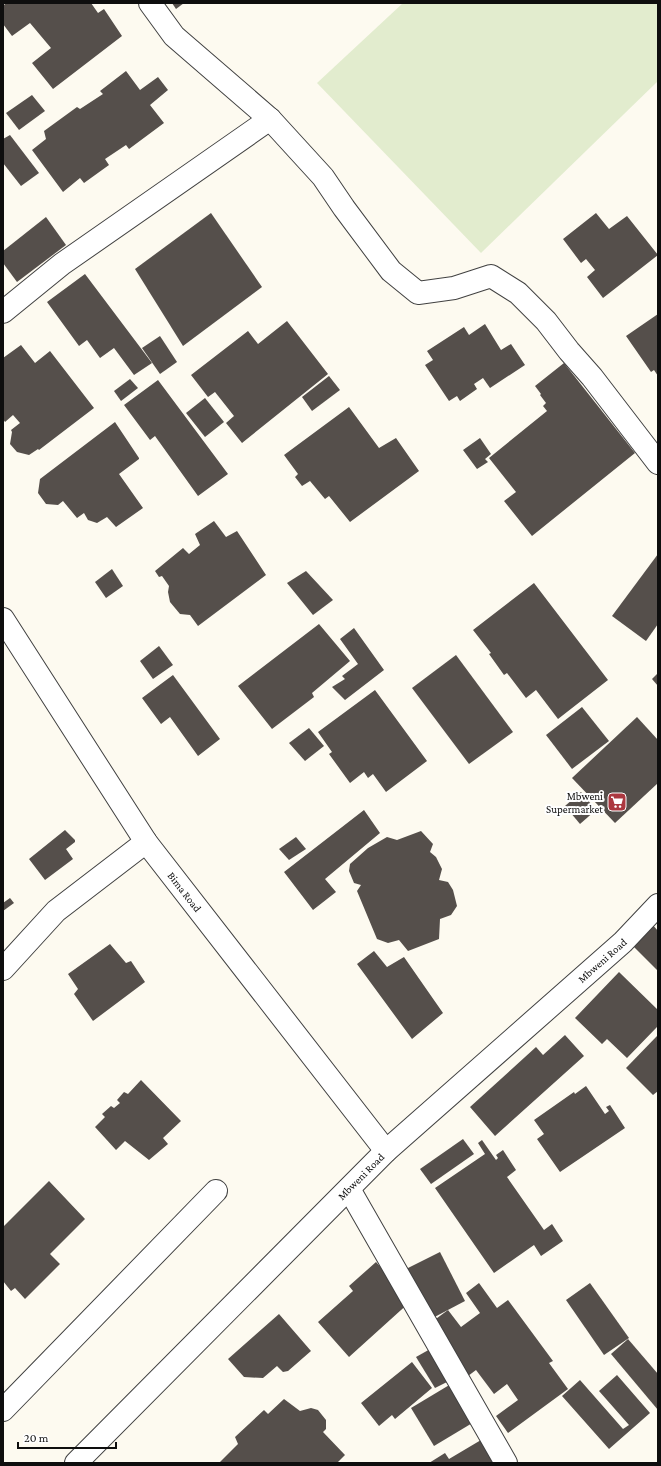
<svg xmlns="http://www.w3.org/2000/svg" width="661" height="1466" viewBox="0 0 661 1466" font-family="'Crimson Pro',serif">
	<rect width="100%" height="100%" fill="#fdfaf0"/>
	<polygon fill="#e2ecce" points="403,3 658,3 658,81 481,253 317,83"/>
	<g fill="#554f4b">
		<polygon points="6,3 91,3 98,13 104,9 122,36 53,89 32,63 51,48 30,23 12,36 3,24 3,6"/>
		<polygon points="172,3 184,3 176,9"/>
		<polygon points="126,71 140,90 158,77 168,90 150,105 164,123 129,149 126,145 105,159 109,165 84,183 80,178 63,192 32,150 46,139 44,131 77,107 80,109 103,94 100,91"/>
		<polygon points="32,95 45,111 19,130 6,113"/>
		<polygon points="10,135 39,173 21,186 3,163 3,139"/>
		<polygon points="211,213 262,287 183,346 135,269"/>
		<polygon points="596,213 609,229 627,216 658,255 603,298 587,277 595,270 586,259 581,263 563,239"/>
		<polygon points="46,217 66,245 17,282 3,263 3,251"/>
		<polygon points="85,274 152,363 134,375 114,348 100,358 87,340 79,346 47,302"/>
		<polygon points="658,314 658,376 654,370 651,372 626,336"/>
		<polygon points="287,321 328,374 242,443 226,423 234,416 215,392 208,397 191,375 248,331 258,344"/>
		<polygon points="485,324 501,350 511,344 525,365 490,388 483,378 474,384 477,389 460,401 457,396 449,401 425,365 433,360 427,351 464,327 469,335"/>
		<polygon points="160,336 177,362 160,374 142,348"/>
		<polygon points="21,345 35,363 50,351 94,408 39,450 38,449 29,455 17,452 10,444 12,432 11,430 20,423 13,415 5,422 3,419 3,358"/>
		<polygon points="564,363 635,453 532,536 504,501 516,492 489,458 547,411 543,406 546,403 540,395 541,394 535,386"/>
		<polygon points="329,376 340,390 312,411 302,397"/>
		<polygon points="130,379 138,388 121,401 114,391"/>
		<polygon points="158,380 228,474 198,496 155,436 150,440 124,405"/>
		<polygon points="205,398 224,422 205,437 186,413"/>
		<polygon points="349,407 379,448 396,438 419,471 350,522 329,496 325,499 310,481 302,486 295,477 298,474 284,455"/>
		<polygon points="115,422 139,458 139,459 119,474 143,508 116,527 107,517 97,523 88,520 84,513 77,518 63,501 58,505 46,504 38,493 40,479"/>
		<polygon points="480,438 491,454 485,459 488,462 477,469 463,450"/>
		<polygon points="214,521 226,537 237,531 266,575 198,626 190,615 180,614 170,602 168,592 169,586 162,576 159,577 155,571 183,548 189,554 200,545 195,534"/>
		<polygon points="658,554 658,624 646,641 612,616"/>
		<polygon points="112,569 123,586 106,598 95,582"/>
		<polygon points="306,571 333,600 313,615 287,583"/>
		<polygon points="534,583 608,680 558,719 536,690 526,698 507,673 504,675 489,654 491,653 473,630"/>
		<polygon points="319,624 350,661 312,693 314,697 272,729 238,686"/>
		<polygon points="354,628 384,670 345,700 332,687 345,679 342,676 358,664 340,639"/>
		<polygon points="159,646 173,665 153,679 140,661"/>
		<polygon points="456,655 513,732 469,764 412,688"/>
		<polygon points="658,673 658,686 652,679"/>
		<polygon points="173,675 220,739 198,756 170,717 161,724 142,698"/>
		<polygon points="375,690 427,761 386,792 373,774 368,778 364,772 350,783 329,754 332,752 318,732"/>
		<polygon points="582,707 609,741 572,769 546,735"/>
		<polygon points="637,717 658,740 658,783 615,823 572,778"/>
		<polygon points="309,728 324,746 305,761 289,743"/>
		<polygon points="581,792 596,810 580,824 565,806"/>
		<polygon points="364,810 380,833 325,879 336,892 313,910 284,872"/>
		<polygon points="65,830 75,840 75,842 66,849 73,859 45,880 29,859"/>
		<polygon points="421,831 433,844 430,852 436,857 442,869 439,880 448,882 453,890 457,906 451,915 440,919 439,939 408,951 399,940 388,943 377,939 357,891 361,885 354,883 349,871 350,864 368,848 387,837 397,840"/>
		<polygon points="296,837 306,849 289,860 279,849"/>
		<polygon points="10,898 14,903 3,911 3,903"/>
		<polygon points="652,924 658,931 658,971 632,945"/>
		<polygon points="110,944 126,963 131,961 145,982 93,1021 74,994 78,989 68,974"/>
		<polygon points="374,951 387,967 404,957 443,1013 412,1039 357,964"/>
		<polygon points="619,972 658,1010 658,1028 657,1027 627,1058 607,1039 602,1044 575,1018"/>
		<polygon points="565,1035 584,1056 495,1136 470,1107 536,1047 543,1055"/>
		<polygon points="658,1035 658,1091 653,1095 626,1068"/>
		<polygon points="141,1080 181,1121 163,1138 168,1144 149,1160 125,1141 116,1150 95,1127 105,1117 102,1114 111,1106 114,1108 120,1103 117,1100 124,1092 128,1094"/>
		<polygon points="586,1086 605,1114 609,1111 606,1107 610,1105 625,1128 560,1172 537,1139 544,1134 534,1120 574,1092 575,1094"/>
		<polygon points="463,1139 474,1154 431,1184 420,1169"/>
		<polygon points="482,1140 496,1160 498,1158 496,1155 503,1150 516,1170 507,1177 544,1230 552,1224 563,1241 541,1256 534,1245 494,1273 435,1188 485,1154 478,1143"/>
		<polygon points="49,1181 85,1219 50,1254 60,1264 25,1299 15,1288 11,1291 3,1281 3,1227"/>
		<polygon points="440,1252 465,1301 427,1321 402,1271"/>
		<polygon points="376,1262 411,1301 349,1357 318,1322 353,1291 349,1286"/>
		<polygon points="479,1283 497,1308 508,1300 553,1361 549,1363 568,1389 508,1433 496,1416 518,1400 507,1384 494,1394 476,1370 468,1376 429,1324 448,1310 461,1327 480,1313 466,1293"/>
		<polygon points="590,1283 629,1338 604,1355 566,1300"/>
		<polygon points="279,1314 311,1351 288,1371 283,1372 277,1366 263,1378 244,1377 228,1359"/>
		<polygon points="628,1339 658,1374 658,1410 611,1354"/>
		<polygon points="432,1348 451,1380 435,1388 416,1357"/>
		<polygon points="412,1362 432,1388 395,1419 392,1415 379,1426 361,1403"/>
		<polygon points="617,1375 650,1413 609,1449 562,1396 580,1380 623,1429 629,1425 599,1391"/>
		<polygon points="451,1384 474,1422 434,1446 411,1408"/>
		<polygon points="284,1399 300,1411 311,1408 318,1410 326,1420 326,1429 323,1432 345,1455 337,1463 219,1463 238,1444 235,1437 264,1410 268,1414"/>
		<polygon points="481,1440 495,1463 429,1463 445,1453 449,1459"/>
	</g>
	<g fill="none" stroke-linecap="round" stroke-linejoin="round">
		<g stroke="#414141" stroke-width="24">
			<g id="minor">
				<polyline points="150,3 174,36 270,119 323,177 344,208 391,271 418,293 454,288 491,276 518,293 546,321 569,351 592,377 658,463"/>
				<polyline points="3,312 62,264 270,119"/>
				<path id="s1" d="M3,619L146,842L386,1151"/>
				<polyline points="3,969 56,911 146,842"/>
				<polyline points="349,1189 506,1463"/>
				<polyline points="3,1410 216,1191"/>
				<path id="s2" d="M76,1463L386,1151L623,942L658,905"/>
			</g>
		</g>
		<use href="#minor" stroke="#fff" stroke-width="22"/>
	</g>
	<defs>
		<g id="supermarket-square" transform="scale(1)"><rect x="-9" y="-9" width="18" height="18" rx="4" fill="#ab3840" stroke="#fff"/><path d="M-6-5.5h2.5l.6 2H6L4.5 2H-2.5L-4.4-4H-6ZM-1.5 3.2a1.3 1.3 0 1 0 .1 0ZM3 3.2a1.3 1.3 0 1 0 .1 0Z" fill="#fff"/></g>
	</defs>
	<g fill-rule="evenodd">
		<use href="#supermarket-square" x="617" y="802"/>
	</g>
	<g text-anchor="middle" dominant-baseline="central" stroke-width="4" stroke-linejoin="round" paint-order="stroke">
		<g font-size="11" fill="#0e0e0e" stroke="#fff" text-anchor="end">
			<text x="603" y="796">Mbweni<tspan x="603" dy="13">Supermarket</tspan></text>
		</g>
		<g font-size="11" fill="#0e0e0e" stroke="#fff">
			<text stroke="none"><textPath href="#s1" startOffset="328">Bima Road</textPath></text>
			<text stroke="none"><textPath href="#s2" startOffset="728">Mbweni Road</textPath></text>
			<text stroke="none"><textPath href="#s2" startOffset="404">Mbweni Road</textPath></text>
		</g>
	</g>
	<rect width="661" height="1466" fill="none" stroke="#0e0e0e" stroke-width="8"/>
	<path d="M18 1442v6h98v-6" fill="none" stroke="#0e0e0e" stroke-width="2"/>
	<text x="24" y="1442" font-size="12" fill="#0e0e0e" stroke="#ffffff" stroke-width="3" paint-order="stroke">20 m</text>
</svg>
